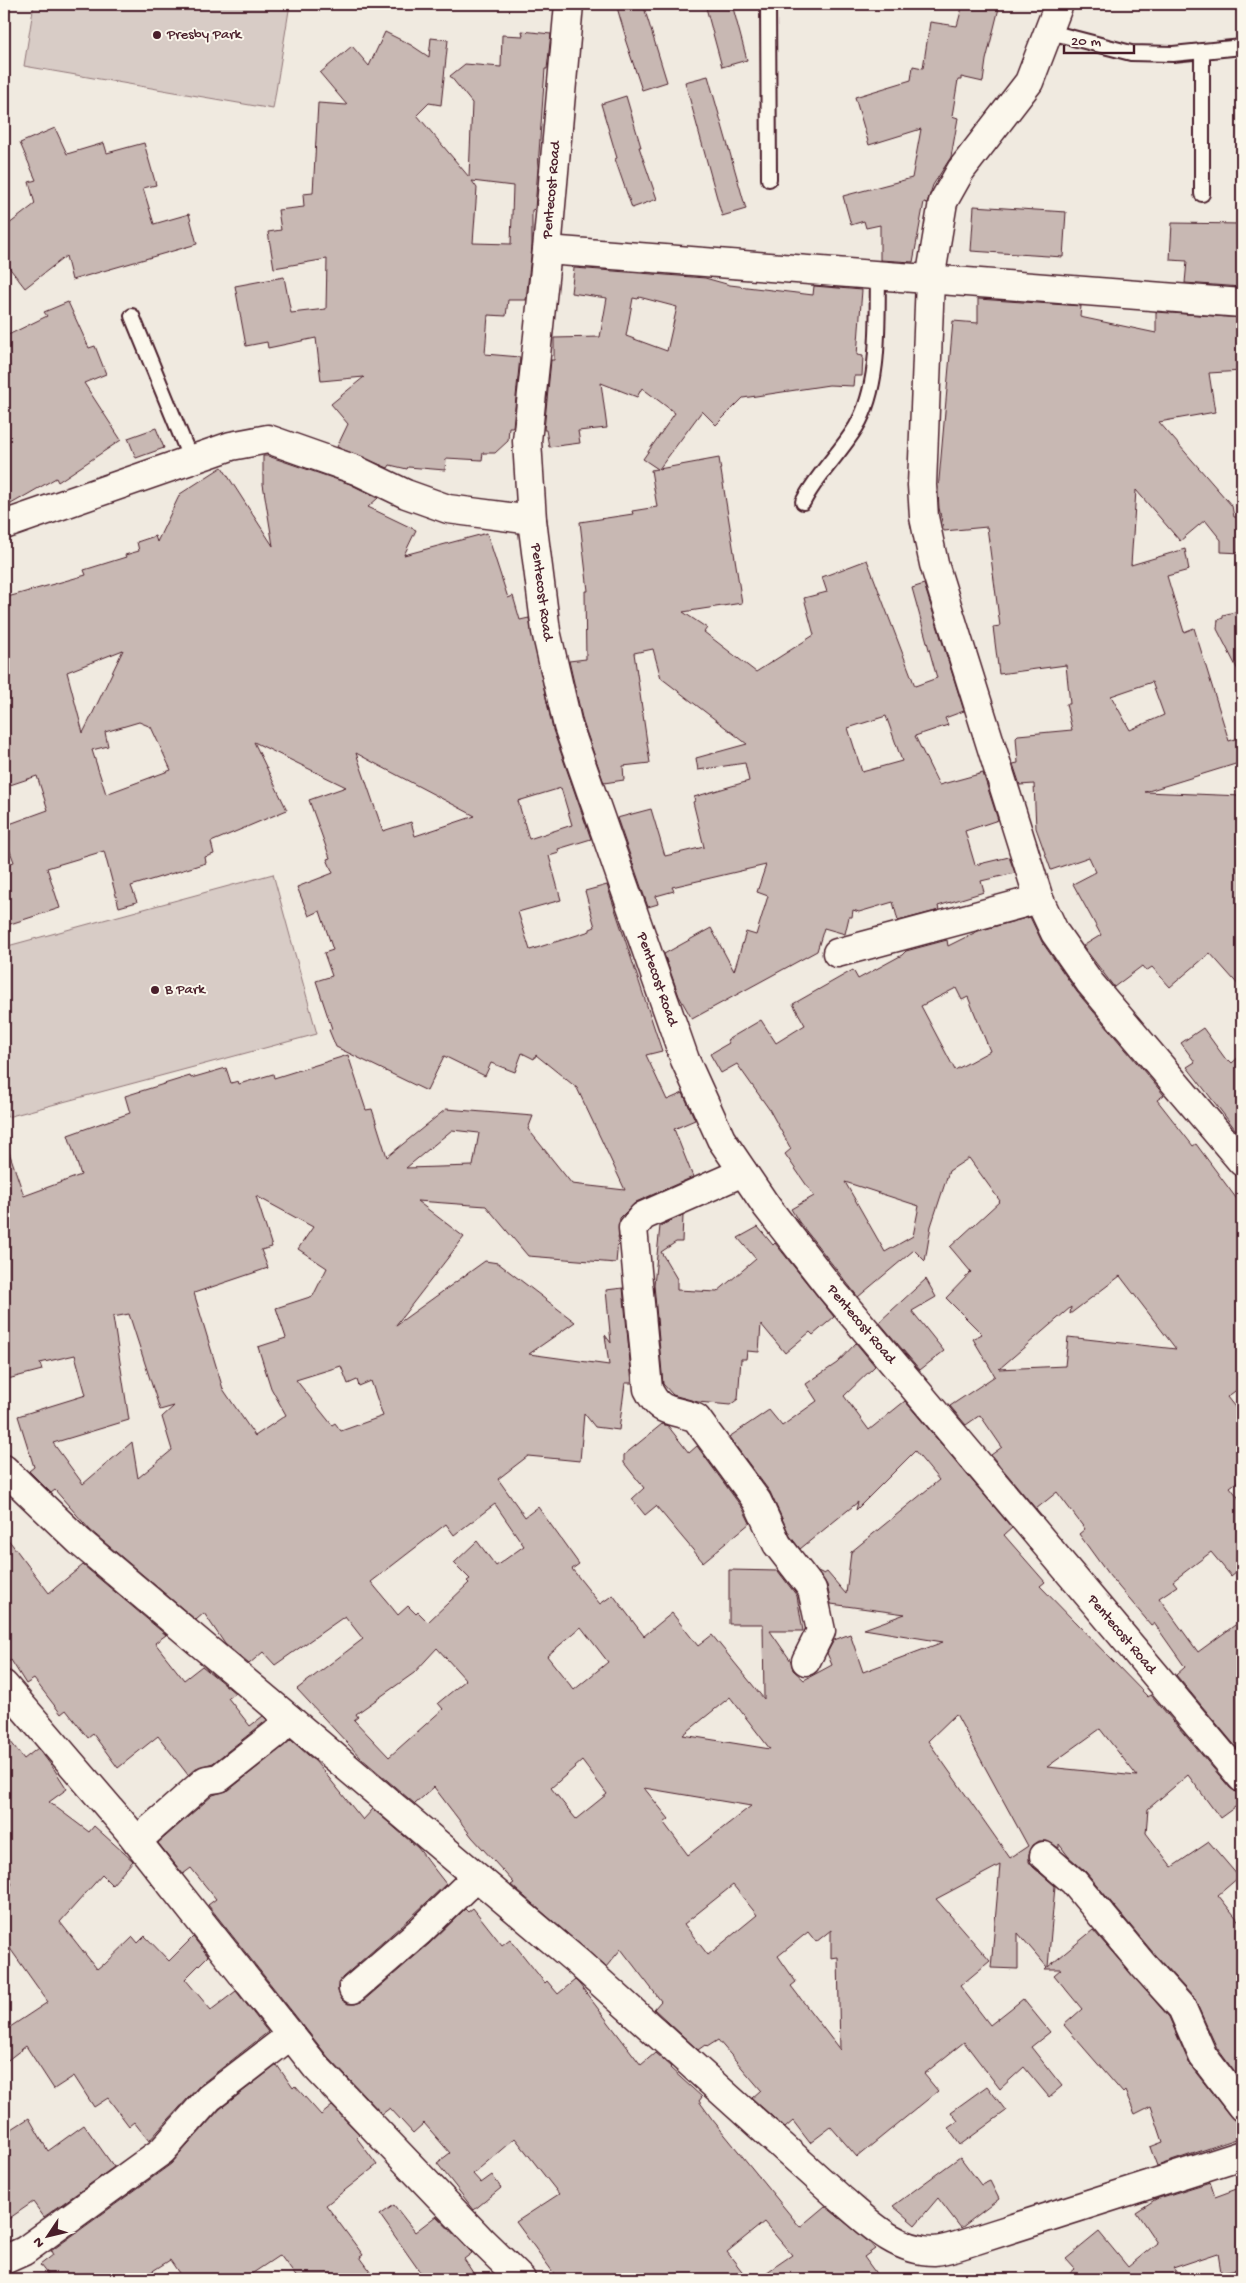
<svg xmlns="http://www.w3.org/2000/svg" width="1246" height="2283" viewBox="0 0 1246 2283" font-family="'Gochi Hand',sans-serif">
	<rect width="100%" height="100%" fill="#f0eae0"/>
	<filter id="ink" filterUnits="userSpaceOnUse"><feTurbulence type="fractalNoise" baseFrequency=".02" numOctaves="2"/><feDisplacementMap in="SourceGraphic" scale="10" xChannelSelector="R" yChannelSelector="G"/><feConvolveMatrix kernelMatrix="1 2 1 2 8 2 1 2 1" color-interpolation-filters="sRGB"/></filter>
	<g filter="url(#ink)">
		<g fill="#d8ccc6" stroke="#917678">
			<polygon points="34,4 290,4 273,109 24,66"/>
			<polygon points="273,874 317,1034 7,1117 4,1106 4,947"/>
		</g>
		<g fill="#c8b8b3" stroke="#4a1f2b" fill-rule="evenodd">
			<polygon points="616,4 643,4 667,82 642,90 625,39 626,38"/>
			<polygon points="705,4 732,4 747,60 722,67"/>
			<polygon points="963,4 1000,4 986,60 983,82 961,77 961,80 958,80 952,116 958,118 951,157 933,185 927,203 924,202 913,262 880,260 880,225 866,228 864,221 851,225 843,196 912,178 921,129 869,145 855,97 911,80 913,66 923,68 930,22 957,26"/>
			<path d="M522,31L551,34L547,69H545L535,209L532,210V247L526,300H508L506,316L488,315L485,354L520,357L513,427H509L508,441L495,453H483L482,460L446,458L445,470L408,467L407,469L390,465L388,468L337,447L348,424L331,404L364,377L321,381L316,338L268,348L267,342L246,346L235,286L284,277L291,313L326,309L327,259L274,268L268,232L281,230L278,210L304,207L303,194L313,193L318,103L347,105L320,73L352,46L369,66L385,32L411,45L429,57L431,38L448,40L441,105L429,103L417,115L469,177L472,103L450,76L465,64L501,67L502,35L523,36ZM472,181L513,186L511,244L473,243L477,188Z"/>
			<polygon points="708,76 746,209 722,216 685,82"/>
			<polygon points="626,96 641,147 639,147 657,199 632,208 615,159 617,158 601,104"/>
			<polygon points="55,128 67,154 104,143 107,153 144,143 156,185 143,188 154,224 189,214 197,244 72,280 66,256 25,288 4,261 4,228 35,204 29,182 36,180 20,143"/>
			<polygon points="974,206 1066,212 1063,257 971,251"/>
			<polygon points="1172,223 1242,224 1242,287 1185,283 1187,261 1170,260"/>
			<path d="M574,268L705,278L730,285L813,295L814,286L862,290L857,355L863,356L862,376H854L853,386L829,385L743,398L716,425L702,411L659,469L719,458L742,603L683,612L707,628L704,632L756,672L814,635L804,598L827,592L822,577L867,560L915,686L937,678L912,588L924,584L964,711L945,718L948,725L915,736L939,785L983,773L998,820L965,831L975,865L1009,857L1015,873L981,881L984,892L938,906L939,910L898,921L893,902L859,912L853,910L852,917H849L845,934L824,928L817,951L692,1019L679,996L664,954L711,928L734,971L746,932L756,935L768,896L757,892L766,865L672,887L674,891L656,896L658,904L648,907L617,818L651,809L665,856L704,847L693,802L695,801L694,797L749,781L745,763L698,770L696,758L747,744L661,678L653,649L634,653L650,763L623,766L624,780L604,783L583,722L569,661L586,659L585,591H588L580,522L633,514L632,511L657,507L651,470L658,469L643,459L675,413L642,388L637,397L601,383L607,428L578,431L580,443L549,447L546,430H544L551,360H554V338L600,337L607,298L571,293ZM639,297L677,307L667,351L626,336L633,298L638,299ZM886,716L902,761L862,772L848,728Z"/>
			<path d="M978,299L1081,306L1080,317L1156,333V312L1242,318V371L1209,373L1215,412L1159,422L1232,506L1234,517H1242V553L1221,552V540L1205,520L1180,541L1136,490L1131,565L1185,549L1189,570L1167,576L1184,632L1194,628L1229,741L1242,737V762L1145,792L1242,796V989L1210,953L1170,987L1152,967L1146,971L1142,966L1114,987L1083,946L1101,935L1073,884L1096,872L1089,857L1051,870L1036,828L1034,784L1020,785L1013,764L1018,763L1016,737L1018,735L1072,730L1066,704H1070L1066,665L999,674L993,627L1000,626L987,527L944,531L939,508L938,491L953,321L978,323ZM1152,682L1164,715L1130,730L1111,696Z"/>
			<polygon points="68,302 89,348 95,346 106,374 84,383 121,440 58,482 56,478 4,508 4,337 47,316 44,312"/>
			<polygon points="156,428 164,448 136,458 128,438"/>
			<path d="M263,456H268L350,484L378,498L368,507L416,530L404,555L487,533L508,598L513,596L520,620L529,618L553,730L591,839L558,849L559,853L549,856L561,900L518,912L530,950L590,931V929L595,927L585,891L607,885L662,1051L646,1055L667,1100L683,1093L695,1120L674,1129L693,1177L636,1202L620,1218L616,1263L528,1256L486,1206L417,1201L464,1237L396,1325L485,1261L498,1263L575,1322L529,1354L609,1365L605,1335L611,1343L606,1290L623,1288L632,1383H625L619,1430L595,1427L584,1413L580,1461L528,1456L498,1479L525,1517L538,1507L579,1564L572,1569L600,1604L613,1595L644,1636L672,1613L698,1646L712,1635L764,1699L763,1624H729V1570L778,1571L797,1596L803,1631H770L791,1661L793,1670L804,1680L832,1665L827,1653L834,1640L850,1634L863,1672L943,1642L864,1629L905,1614L831,1604L827,1585L818,1571L824,1574L827,1572L846,1594L851,1552L939,1480L915,1451L856,1510L858,1502L800,1549L790,1536L770,1492L729,1437L769,1410L782,1426L817,1401L806,1384L837,1363L856,1343L875,1366L844,1396L869,1430L905,1401L1012,1528L1004,1535L1045,1582L1040,1586L1148,1697L1151,1695L1230,1788L1236,1792L1242,1793V1802L1220,1818L1188,1775L1148,1809L1146,1833L1172,1867L1209,1842L1239,1877L1218,1895L1242,1925V2082L1217,2048L1194,1998L1155,1955L1086,1872L1068,1856L1059,1844V1848L1047,1841H1039L1033,1845L1029,1854V1862L1033,1867L1055,1886L1048,1967L1093,1930L1169,2017L1190,2065L1230,2116L1240,2122L1242,2137L1157,2166L1150,2147L1163,2142L1151,2106L1135,2114L1125,2091L1123,2093L1064,2025L1082,2009L1054,1975L1061,1969H1045L1047,1967L1018,1933V1969L991,1968L1000,1865L936,1899L990,1961L960,1986L990,2025L1023,1999L1050,2032L1031,2047L1062,2086L1049,2097L1024,2067L1000,2089L964,2042L924,2074L938,2091L857,2157L831,2127L810,2143L793,2121L785,2128L752,2098L761,2090L718,2040L707,2047L705,2045L698,2050L654,2009L661,2001L621,1949L606,1967L511,1885L514,1883L472,1837L434,1787L415,1804L361,1758L297,1689L363,1639L345,1616L275,1665L263,1652L249,1664L225,1644L204,1613L196,1620L90,1530L55,1490L51,1493L29,1471L34,1467L18,1416L86,1395L75,1355L40,1363L42,1370L4,1380V1150L8,1149L24,1196L81,1175L68,1135L130,1113L125,1096L190,1076L191,1078L226,1068L231,1083L238,1081L239,1084L273,1074L274,1078L348,1055L366,1110L372,1109L387,1157L446,1109L533,1116L528,1129L572,1184L625,1190L577,1088L536,1055L534,1059L522,1053L515,1072L491,1063L485,1076L444,1056L427,1091L336,1047L329,1030L332,1029L316,981L332,976L324,953L333,950L320,911L309,916L297,887L333,873L327,859L330,858L309,800L346,787L254,742L287,810L211,842L214,854L205,857L206,863L131,886L137,902L119,907L104,851L47,868L60,908L4,926V865L14,862L4,835V826L48,810L37,776L4,787V598L86,575L84,570L126,557L125,555L139,551L137,542L155,536L157,542L180,494L222,467L273,546L263,484ZM123,650L89,721L83,733L67,672ZM139,722L151,727L171,770L106,794L92,750L108,746L105,732ZM356,753L378,765L475,816L415,836L411,822L383,831ZM561,788L572,825L529,839L518,801ZM452,1130L479,1133L473,1166L406,1168ZM256,1196L313,1227L298,1249L327,1268L313,1296L276,1308L286,1338L258,1347L271,1388L286,1415L255,1436L223,1389L194,1293L268,1268L261,1250L272,1247ZM129,1314L160,1410L174,1406L162,1417L172,1450L138,1478L132,1442L83,1484L53,1443L129,1420L113,1317ZM341,1366L348,1384L357,1380L359,1386L371,1381L383,1416L341,1431L335,1423L332,1425L296,1380ZM495,1504L524,1546L496,1566L477,1541L454,1563L470,1579L467,1581L469,1583L428,1622L418,1612L416,1614L408,1606L398,1615L371,1582L446,1524L454,1535ZM581,1627L608,1662L574,1690L547,1656ZM437,1648L466,1680L438,1703L443,1709L389,1757L354,1720L358,1717L356,1714L414,1673ZM730,1697L770,1749L683,1735ZM956,1714L1028,1846L1010,1858L928,1741ZM1100,1729L1137,1776L1047,1767ZM582,1761L607,1794L576,1819L551,1788ZM644,1788L751,1806L688,1855L664,1823L669,1819ZM733,1885L757,1915L708,1955L684,1924ZM831,1930V1958L838,1957L840,2050L791,1986L796,1982L778,1956L808,1932L816,1942Z"/>
			<polygon points="1242,610 1242,678 1217,629 1218,620 1223,618 1223,615"/>
			<path d="M1030,917L1042,942L1077,992L1164,1095L1157,1100L1193,1146L1196,1144L1242,1206V1386L1227,1397L1242,1416V1478L1230,1487L1242,1502V1567L1231,1576L1211,1552L1173,1581L1177,1586L1159,1598L1198,1652L1242,1620V1754L1176,1675L1185,1667L1154,1623L1151,1625L1108,1574L1079,1534L1085,1529L1057,1492L1036,1509L991,1455L1002,1447L980,1415L966,1425L950,1406L995,1376L973,1339L982,1334L946,1298L971,1272L950,1247L1000,1201L969,1158L949,1171L931,1226L925,1261L914,1250L858,1297L799,1222L791,1209L814,1196L785,1154L791,1149L769,1109L737,1064L721,1073L710,1054L729,1043L727,1040L761,1020L776,1043L805,1025L793,1004L853,970L858,979L902,955L906,951L947,940L948,946L978,931ZM956,988L962,1000L968,997L990,1051L955,1070L921,1006ZM845,1182L919,1206L913,1236L885,1252ZM1120,1276L1176,1349L1068,1337L1065,1366L999,1369L1071,1307L1070,1314Z"/>
			<polygon points="1203,1028 1227,1061 1229,1060 1232,1063 1242,1054 1242,1138 1187,1067 1195,1062 1181,1043"/>
			<polygon points="683,1215 682,1242 676,1242 661,1252 677,1279 677,1290 717,1292 756,1259 738,1238 758,1227 773,1245 775,1243 834,1317 813,1335 810,1332 785,1353 761,1324 759,1352 747,1351 746,1359 741,1359 738,1399 730,1405 698,1402 673,1395 663,1384 654,1285 660,1226"/>
			<polygon points="926,1279 936,1297 912,1311 944,1351 920,1370 879,1322"/>
			<polygon points="662,1424 668,1426 689,1453 697,1446 743,1509 750,1523 703,1562 656,1506 645,1515 632,1499 644,1488 624,1463 624,1455"/>
			<polygon points="4,1534 49,1593 83,1565 166,1635 155,1643 184,1680 202,1666 235,1693 228,1698 250,1726 263,1716 267,1720 213,1763 196,1768 188,1775 158,1736 118,1768 93,1734 88,1738 66,1710 61,1714 34,1679 26,1684 11,1660 4,1665"/>
			<polygon points="4,1733 24,1759 38,1748 54,1769 67,1789 49,1802 89,1832 94,1826 133,1861 112,1885 102,1875 60,1922 97,1969 103,1964 104,1965 133,1937 138,1943 145,1936 169,1961 193,1937 208,1956 185,1979 211,2010 236,1991 268,2032 199,2086 149,2141 134,2122 129,2126 108,2098 94,2107 74,2076 54,2089 26,2046 4,2063 4,2031 48,2002 4,1940 4,1892 12,1884 4,1874"/>
			<polygon points="291,1740 316,1762 363,1820 373,1809 418,1848 446,1884 408,1920 343,1977 338,1983 338,1991 342,2000 348,2004 355,2004 363,2001 429,1944 465,1909 468,1912 473,1908 502,1945 510,1939 545,1983 547,1981 558,1994 575,1980 580,1985 641,2065 655,2053 671,2067 670,2068 702,2097 699,2101 712,2119 800,2227 825,2206 871,2244 875,2249 864,2257 880,2279 757,2279 792,2255 764,2222 727,2252 748,2279 558,2279 516,2222 559,2194 515,2138 473,2174 481,2183 492,2175 501,2188 474,2210 437,2163 450,2153 424,2123 413,2133 390,2108 382,2114 328,2057 208,1905 216,1899 191,1868 183,1874 158,1843 213,1795 229,1790"/>
			<polygon points="277,2065 293,2088 295,2086 321,2115 332,2106 359,2134 356,2137 377,2165 326,2205 363,2255 360,2257 376,2279 298,2279 280,2255 244,2279 183,2279 170,2260 140,2279 51,2279 40,2265 53,2255 51,2251 171,2164 220,2109"/>
			<polygon points="987,2086 1006,2111 960,2145 948,2128 958,2121 951,2112"/>
			<polygon points="29,2118 48,2151 84,2125 114,2167 44,2217 33,2202 4,2222 4,2134"/>
			<polygon points="960,2157 981,2185 990,2181 999,2199 961,2228 938,2198 915,2225 893,2206"/>
			<polygon points="1210,2182 1215,2197 1242,2187 1242,2268 1221,2272 1218,2253 1173,2268 1182,2279 1063,2279 1075,2269 1066,2259 1099,2232 1128,2267 1157,2243 1136,2212 1156,2199"/>
			<polygon points="394,2205 415,2232 436,2216 472,2253 464,2259 477,2279 425,2279 380,2215"/>
		</g>
		<g fill="none" stroke-linecap="round" stroke-linejoin="round">
			<g stroke="#4a1f2b" stroke-width="18">
				<g id="service">
					<polyline points="768,4 769,179"/>
					<polyline points="1050,32 1131,53 1173,54 1242,47"/>
					<polyline points="1202,194 1202,51"/>
					<polyline points="132,316 191,460"/>
					<path d="M803,502C817,474 840,454 856,427C881,385 877,322 878,275"/>
				</g>
			</g>
			<g stroke="#4a1f2b" stroke-width="31">
				<g id="minor">
					<path id="s1" d="M569,4L547,250L527,441L532,520L546,631L568,726L685,1060L721,1139L767,1207L831,1289L1242,1778"/>
					<polyline points="1059,4 1029,82 961,170 943,202 930,280 922,485 924,517 934,564 1039,899 1055,933 1090,983 1242,1162"/>
					<polyline points="547,250 1242,303"/>
					<polyline points="4,525 231,446 268,439 356,470 406,494 448,509 532,520"/>
					<polyline points="837,953 1039,899"/>
					<path d="M743,1172L643,1216L633,1228L648,1389C661,1416 672,1408 696,1418L757,1501L777,1544L812,1589L821,1631L806,1661"/>
					<path d="M4,1469L80,1542L579,1963L841,2199C868,2222 896,2251 934,2251C948,2250 963,2244 976,2240L1242,2155"/>
					<polyline points="4,1685 129,1831 316,2067 481,2240 521,2279"/>
					<polyline points="137,1841 206,1780 219,1778 275,1734 289,1719"/>
					<polyline points="1044,1856 1074,1882 1143,1965 1182,2008 1203,2056 1242,2107"/>
					<polyline points="353,1989 419,1932 476,1877"/>
					<polyline points="4,2260 24,2251 162,2151 209,2098 291,2035"/>
				</g>
			</g>
			<use href="#service" stroke="#fbf7ec" stroke-width="14"/>
			<use href="#minor" stroke="#fbf7ec" stroke-width="28"/>
		</g>
	</g>
	<g fill="#4a1f2b" stroke="#fbf7ec" stroke-width="2">
		<circle cx="157" cy="35" r="5"/>
		<circle cx="155" cy="990" r="5"/>
	</g>
	<g text-anchor="middle" dominant-baseline="central" stroke-width="4" stroke-linejoin="round" paint-order="stroke">
		<g font-size="15" fill="#4a1f2b" stroke="#fbf7ec" text-anchor="start">
			<text x="167" y="35">Presby Park</text>
			<text x="165" y="990">B Park</text>
		</g>
		<g font-size="15" fill="#4a1f2b" stroke="#fbf7ec">
			<text transform="translate(552 190) rotate(-85)">Pentecost Road</text>
			<text stroke="none"><textPath href="#s1" startOffset="591">Pentecost Road</textPath></text>
			<text stroke="none"><textPath href="#s1" startOffset="996">Pentecost Road</textPath></text>
			<text stroke="none"><textPath href="#s1" startOffset="1401">Pentecost Road</textPath></text>
			<text stroke="none"><textPath href="#s1" startOffset="1806">Pentecost Road</textPath></text>
		</g>
	</g>
	<rect width="1246" height="2283" fill="none" stroke="#fbf7ec" stroke-width="20"/>
	<rect x="10" y="10" width="1226" height="2263" fill="none" stroke="#4a1f2b" stroke-width="2" filter="url(#ink)"/>
	<g transform="translate(48 2236) rotate(235)" stroke="#fbf7ec" stroke-width="4" paint-order="stroke">
	<path d="M0-4L9 19L0 12L-9 19Z" fill="#4a1f2b"/>
	<text y="-8" font-size="14" font-weight="bold" text-anchor="middle" fill="#4a1f2b">N</text>
	</g>
	<path d="M1064 45v8h70v-8" fill="none" stroke="#4a1f2b" stroke-width="2.5"/>
	<text x="1071" y="45" font-size="15" fill="#4a1f2b" stroke="#fbf7ec" stroke-width="4" paint-order="stroke">20 m</text>
</svg>
